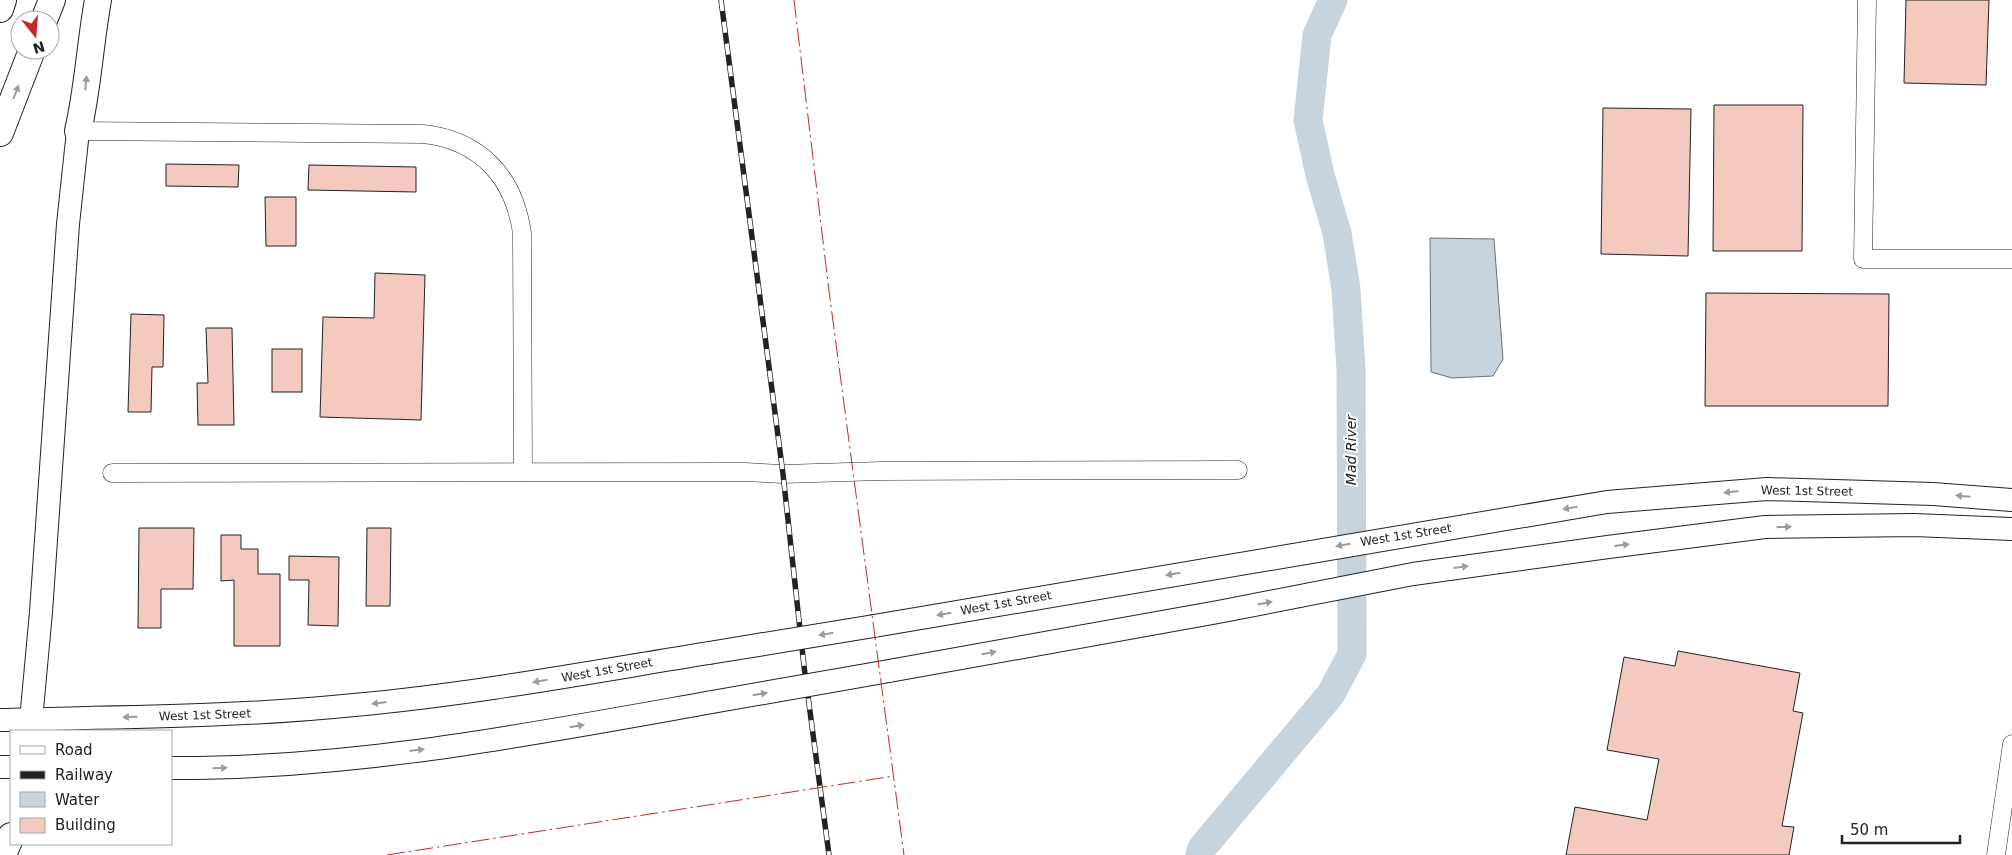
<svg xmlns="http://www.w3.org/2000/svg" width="2012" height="855" viewBox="0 0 2012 855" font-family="'DejaVu Sans',sans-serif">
	<rect width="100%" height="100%" fill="#fff"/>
	<polygon fill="#c7d3dd" stroke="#6f6f6f" points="1430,238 1494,239 1503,359 1493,376 1452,378 1431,372"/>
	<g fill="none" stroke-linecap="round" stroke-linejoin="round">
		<polyline stroke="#c7d3dd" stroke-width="29" points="1200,855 1202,848 1331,694 1352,654 1351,370 1346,289 1337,233 1320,175 1308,120 1317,35 1333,0"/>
	</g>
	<g fill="#f3c9c0" stroke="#222">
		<polygon points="1906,0 1989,0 1986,85 1904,83"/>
		<polygon points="1714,105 1803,105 1802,251 1713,251"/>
		<polygon points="1603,108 1691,109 1688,256 1601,254"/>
		<polygon points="166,164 239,165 238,187 166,186"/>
		<polygon points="309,165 416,167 416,192 308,190"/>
		<polygon points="265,197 296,197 296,246 266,246"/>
		<polygon points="375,273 425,275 421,420 320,417 323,317 374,318"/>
		<polygon points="1706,293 1889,294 1888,406 1705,406"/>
		<polygon points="131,314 164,315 163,367 152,367 151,412 128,412"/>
		<polygon points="206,328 232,328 234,425 198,425 197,383 208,383"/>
		<rect x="272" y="349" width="30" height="43"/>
		<polygon points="139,528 194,528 193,589 161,589 161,628 138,628"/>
		<polygon points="367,528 391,528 390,606 366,606"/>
		<polygon points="221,535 241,535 241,549 258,549 258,574 280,574 280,646 234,646 234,580 221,581"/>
		<polygon points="289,556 339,557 338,626 308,625 309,580 289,580"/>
		<polygon points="1678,651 1800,673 1793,711 1803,713 1782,826 1794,827 1789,855 1566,855 1575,807 1647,820 1659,759 1607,750 1624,657 1675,666"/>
	</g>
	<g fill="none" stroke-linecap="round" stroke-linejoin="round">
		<g stroke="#222" stroke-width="19">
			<g id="minor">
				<polyline points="1867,0 1863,259 2012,259"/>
				<path d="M78,131L423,134C480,140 514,177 522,233L523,472"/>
				<polyline points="112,473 745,472 783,474 881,471 1238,470"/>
				<polyline points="1996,855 2012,744"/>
			</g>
		</g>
		<g stroke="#222" stroke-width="24">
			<g id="major">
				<polyline points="874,626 1607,502 1767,489 1933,494 2012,500"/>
				<polyline points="889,671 1218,612 1413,574 1608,547 1765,527 1914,525 2012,529"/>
				<path d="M0,720C118,717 237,717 354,705C474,694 591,672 709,653"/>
				<polyline points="30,731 41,612 68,224 78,131"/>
				<polyline points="0,767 11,767"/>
				<path d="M171,768C353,769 533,734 712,702"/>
			</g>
		</g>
		<g stroke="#222" stroke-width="28">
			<g id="highway">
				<polyline points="0,9 3,0"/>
				<polyline points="44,20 52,0"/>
				<path d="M78,131C88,88 90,44 98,0"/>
				<polyline points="0,133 32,50"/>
				<polyline points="3,855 11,836"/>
			</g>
		</g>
		<use href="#minor" stroke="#fff" stroke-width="18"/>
		<use href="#major" stroke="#fff" stroke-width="22"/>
		<use href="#highway" stroke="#fff" stroke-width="26"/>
		<g stroke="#222" stroke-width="5.5">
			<polyline id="rail" points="721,0 783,474 804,666 829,855"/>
		</g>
		<use href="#rail" stroke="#fff" stroke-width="4" stroke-dasharray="11" stroke-linecap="butt"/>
		<g stroke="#222" stroke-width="24" stroke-linecap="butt">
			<g id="major-bridge">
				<polyline points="709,653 874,626"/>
				<polyline points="712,702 889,671"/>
			</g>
		</g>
		<use href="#major-bridge" stroke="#fff" stroke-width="22"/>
		<g stroke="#c62828" stroke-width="1" stroke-dasharray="18 4 2.5 4" stroke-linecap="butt">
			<polyline points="794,0 829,291 904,855"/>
			<polyline points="387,855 894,776"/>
		</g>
	</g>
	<defs><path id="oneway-solid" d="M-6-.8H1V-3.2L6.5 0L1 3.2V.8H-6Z" transform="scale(1.25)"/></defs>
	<g fill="#9c9c9c">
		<use href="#oneway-solid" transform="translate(86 83) rotate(-84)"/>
		<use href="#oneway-solid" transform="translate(16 92) rotate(-69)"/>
		<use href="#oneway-solid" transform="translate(1731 492) rotate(175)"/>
		<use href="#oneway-solid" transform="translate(1963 496) rotate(-175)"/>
		<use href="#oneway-solid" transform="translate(1570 508) rotate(171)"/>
		<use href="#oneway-solid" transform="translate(1784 527) rotate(-1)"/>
		<use href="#oneway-solid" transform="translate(1343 545) rotate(170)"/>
		<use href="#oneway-solid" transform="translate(1622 545) rotate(-7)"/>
		<use href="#oneway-solid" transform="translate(1461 567) rotate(-8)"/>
		<use href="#oneway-solid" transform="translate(1173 574) rotate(170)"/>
		<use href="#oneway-solid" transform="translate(1265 603) rotate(-11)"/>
		<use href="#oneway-solid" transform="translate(944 614) rotate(170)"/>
		<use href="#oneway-solid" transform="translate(826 634) rotate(171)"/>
		<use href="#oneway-solid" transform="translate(989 653) rotate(-10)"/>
		<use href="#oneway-solid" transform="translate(540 681) rotate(170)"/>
		<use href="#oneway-solid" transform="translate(760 694) rotate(-10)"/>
		<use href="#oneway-solid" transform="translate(379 703) rotate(173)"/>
		<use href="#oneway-solid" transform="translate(130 717) rotate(179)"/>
		<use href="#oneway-solid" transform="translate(577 726) rotate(-10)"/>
		<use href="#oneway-solid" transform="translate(417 750) rotate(-7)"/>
		<use href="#oneway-solid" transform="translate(220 768) rotate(-2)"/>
	</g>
	<g text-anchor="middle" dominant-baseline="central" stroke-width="4" stroke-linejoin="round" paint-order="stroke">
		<g font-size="12" fill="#222" stroke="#fff">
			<text transform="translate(1807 491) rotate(1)">West 1st Street</text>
			<text transform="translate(1406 535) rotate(-9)">West 1st Street</text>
			<text transform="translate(1006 603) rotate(-10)">West 1st Street</text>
			<text transform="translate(607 670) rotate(-10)">West 1st Street</text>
			<text transform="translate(205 715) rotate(-2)">West 1st Street</text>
		</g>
		<g font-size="14" font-style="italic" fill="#222" stroke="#fff">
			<text transform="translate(1351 450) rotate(-90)">Mad River</text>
		</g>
	</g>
	<rect x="10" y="730" width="162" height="115" fill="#ffffff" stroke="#a7a7a7"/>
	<rect x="20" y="746" width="25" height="8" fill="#ffffff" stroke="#a7a7a7"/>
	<text x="55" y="755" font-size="15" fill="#222222">Road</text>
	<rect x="20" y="771" width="25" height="8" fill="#222222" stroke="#a7a7a7"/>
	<text x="55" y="780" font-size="15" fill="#222222">Railway</text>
	<rect x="20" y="792" width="25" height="15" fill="#c7d3dd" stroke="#a7a7a7"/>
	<text x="55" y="805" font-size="15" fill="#222222">Water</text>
	<rect x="20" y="818" width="25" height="15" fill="#f3c9c0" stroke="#a7a7a7"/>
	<text x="55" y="830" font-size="15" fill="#222222">Building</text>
	<g transform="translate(35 35) rotate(163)"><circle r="24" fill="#ffffff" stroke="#a7a7a7"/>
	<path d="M0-4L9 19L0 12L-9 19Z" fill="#c62828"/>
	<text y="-8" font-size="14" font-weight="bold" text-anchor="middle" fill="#222222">N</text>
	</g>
	<path d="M1842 835v8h118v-8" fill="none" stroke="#222222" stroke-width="2.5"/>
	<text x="1850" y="835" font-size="15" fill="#222222" stroke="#ffffff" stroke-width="4" paint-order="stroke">50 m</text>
</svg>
